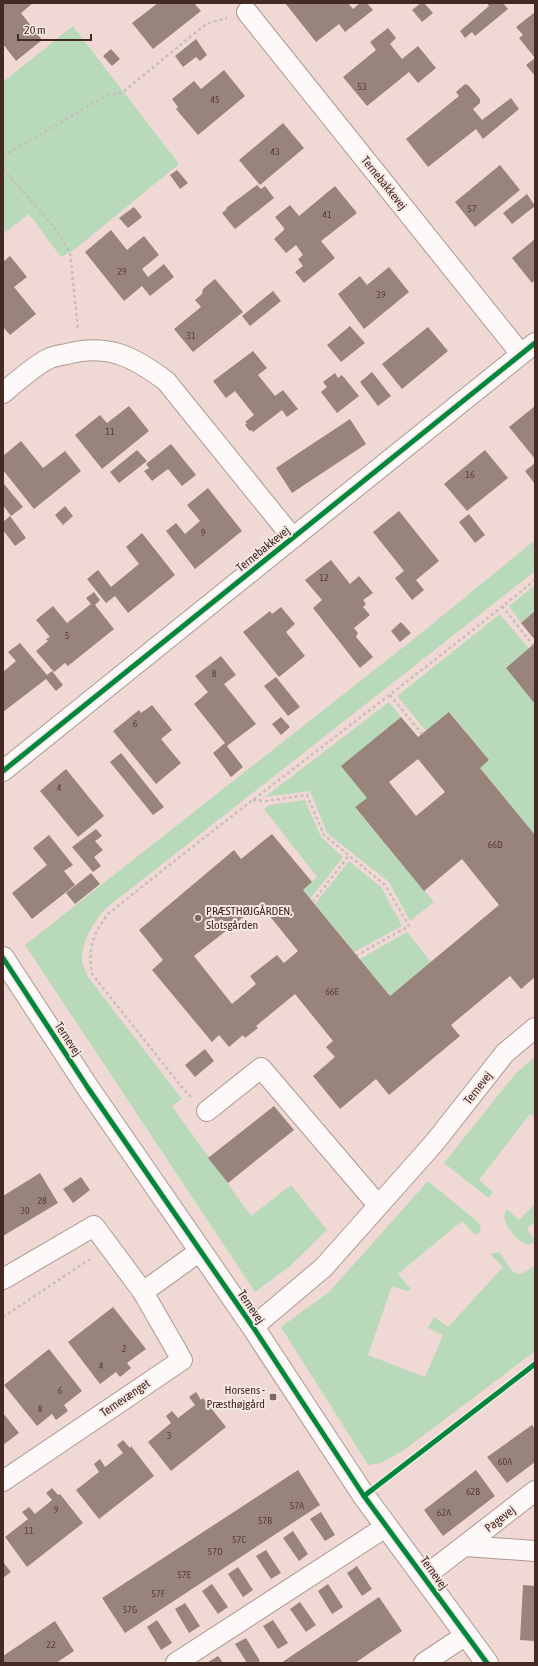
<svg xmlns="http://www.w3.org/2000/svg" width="538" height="1666" viewBox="0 0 538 1666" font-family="'Asap Condensed',sans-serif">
	<rect width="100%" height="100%" fill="#f0d9d4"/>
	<g fill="#b8dabb">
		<polygon points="73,26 179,164 75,249 61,257 29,214 3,234 3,82"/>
		<path d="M535,540V571L105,909C93,923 82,940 82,959C82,964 86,971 88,977L182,1099L172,1106L251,1216L291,1185L327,1230L289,1267L255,1292L25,945L420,634Z"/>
		<polygon points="535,585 535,611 521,623 509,606"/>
		<polygon points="500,614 529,649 506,668 535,704 535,835 480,768 489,760 450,712 426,731 397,696"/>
		<polygon points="389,702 401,717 342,766 367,798 355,808 434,902 410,921 389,882 327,833 310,791 265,797"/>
		<polygon points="305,800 321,837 343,857 310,899 303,890 317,877 264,809 269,805"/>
		<polygon points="349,861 382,888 402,926 354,952 315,904"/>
		<polygon points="407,932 431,962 390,996 360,959"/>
		<polygon points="535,1057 535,1117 530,1114 479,1180 493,1192 490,1196 487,1197 444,1163 516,1073"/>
		<polygon points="428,1181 479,1223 481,1229 480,1232 475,1235 462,1221 398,1274 411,1289 407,1291 392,1286 368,1355 425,1377 443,1335 428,1328 434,1317 448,1327 503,1267 490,1254 499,1252 514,1273 521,1274 535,1266 535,1351 404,1450 381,1463 368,1465 281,1327 329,1292"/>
		<path d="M535,1204V1222L527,1228L535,1242L527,1245C517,1241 497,1220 507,1209L519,1220Z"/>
	</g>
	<g fill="#98847a" fill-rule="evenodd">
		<polygon points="3,3 33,3 21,13 42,40 16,61 3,44"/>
		<polygon points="158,3 194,3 201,11 153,49 132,23"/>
		<polygon points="285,3 348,3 353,9 360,3 367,3 373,10 345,32 339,24 316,42"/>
		<polygon points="421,3 424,3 433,13 422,22 412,10"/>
		<polygon points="487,3 503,3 508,9 475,36 472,32 465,38 460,31 489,6"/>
		<polygon points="535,12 535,76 526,65 535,58 519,38 523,35 516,27"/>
		<polygon points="388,28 396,38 390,44 402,59 418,46 436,68 418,83 409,72 367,106 343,77 376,50 370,42"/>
		<polygon points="196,39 207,55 200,61 196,57 183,67 175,56"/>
		<polygon points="111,49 120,59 112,66 103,56"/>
		<polygon points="224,70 245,96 198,135 176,109 178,107 172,99 194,81 201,89"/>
		<polygon points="465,84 468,85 480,99 480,103 473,109 482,120 511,98 519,109 483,139 476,129 428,167 406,139 459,96 456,92"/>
		<polygon points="283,123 304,148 260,185 239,160"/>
		<polygon points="500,165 520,190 475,227 455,202"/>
		<polygon points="177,170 188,183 180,189 170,175"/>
		<polygon points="257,185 261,189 265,186 274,198 235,229 222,213 227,209 226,208"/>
		<polygon points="335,186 357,213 321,241 335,258 304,283 295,272 303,266 298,259 303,255 296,245 286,253 274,239 284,230 284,228 275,217 290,205 299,216"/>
		<polygon points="527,194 535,206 512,224 503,213"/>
		<polygon points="134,207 142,217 128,228 119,218"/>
		<polygon points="111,230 127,250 144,236 159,255 142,269 148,277 164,264 174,277 150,296 142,286 124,301 85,252"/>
		<polygon points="535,239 535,280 532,283 512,258"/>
		<polygon points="10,256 27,277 14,287 36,314 10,335 3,327 3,262"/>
		<polygon points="389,267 409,292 364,329 338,294 360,276 367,285"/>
		<polygon points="215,279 243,312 193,352 174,329 201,307 195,300 202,294 203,289"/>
		<polygon points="273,291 281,301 250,326 242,316"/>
		<polygon points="350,326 365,343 341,362 327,345"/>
		<polygon points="428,327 448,351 402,389 382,364"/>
		<polygon points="253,351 267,368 258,375 275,396 283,390 298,409 287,417 282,410 253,432 252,430 250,431 245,425 247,423 245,422 254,415 235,391 226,398 213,381"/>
		<polygon points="372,372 391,396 378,406 360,382"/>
		<polygon points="335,373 338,378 342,375 359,396 337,413 321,392 327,387 323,382"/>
		<polygon points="129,406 149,431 102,469 75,435 100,415 107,423"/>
		<polygon points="535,406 535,459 509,427"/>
		<polygon points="350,419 366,444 292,493 276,468"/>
		<polygon points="21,441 43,468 65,451 81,471 34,509 3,470 3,456"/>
		<polygon points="171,444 196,475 182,486 168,469 152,481 144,471 149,468 146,464"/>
		<polygon points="137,450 147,461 119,483 110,472"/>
		<polygon points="485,450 508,478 467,511 444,484"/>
		<polygon points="535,463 535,484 525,471"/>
		<polygon points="4,484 23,507 11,516 3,505"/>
		<polygon points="208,488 242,531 195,569 166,531 176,523 185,534 200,521 187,505"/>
		<polygon points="65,506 73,516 63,525 55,515"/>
		<polygon points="399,511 439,561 416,580 424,590 412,600 395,578 404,571 373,532"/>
		<polygon points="469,514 485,535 475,543 459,522"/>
		<polygon points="10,516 26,538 15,546 3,530 3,522"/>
		<polygon points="142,533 175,575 128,613 115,596 106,603 87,579 98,570 111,587 139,564 126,547"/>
		<polygon points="331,560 350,584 359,576 373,593 363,600 366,604 363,607 370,615 354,628 358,633 356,637 373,657 360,668 313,608 322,600 305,580"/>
		<polygon points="94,592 100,600 95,605 114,629 68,666 65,663 54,672 36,651 48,641 46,639 50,637 36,620 53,606 67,623 91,604 86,598"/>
		<polygon points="281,607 295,624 286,632 305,656 279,677 243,632 270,611 272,614"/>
		<polygon points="535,611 535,640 521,623"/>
		<polygon points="401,622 411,633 400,642 391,631"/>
		<polygon points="20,643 47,675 52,671 63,685 56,691 46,679 3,712 3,672 16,661 8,652"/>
		<polygon points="535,643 535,704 506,668"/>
		<polygon points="221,656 236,675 224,684 256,724 227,746 243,767 231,777 213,753 225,743 194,704 208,692 195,676"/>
		<polygon points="276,677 300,707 288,716 264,686"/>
		<polygon points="152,705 172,730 161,739 181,763 156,784 113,731 139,710 141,713"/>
		<path d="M449,712L489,760L480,768L535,835V977L521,989L510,976L451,1025L460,1036L389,1095L376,1079L340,1109L313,1076L335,1057L326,1047L333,1041L295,994L256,1026L258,1028L245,1038L243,1035L229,1047L219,1035L212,1042L152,970L163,960L139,930L234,850L241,859L272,834L312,882L303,890L390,996L499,905L462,859L424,891L355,807L367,798L341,766L401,717L418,737ZM418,759L445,792L416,816L389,782ZM260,904L298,951L284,963L277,955L250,976L256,984L232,1004L194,956Z"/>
		<polygon points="281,717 290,727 281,735 272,724"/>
		<polygon points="121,753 164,807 153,815 110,762"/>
		<polygon points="66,769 104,816 78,837 40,791"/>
		<polygon points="96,829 102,836 95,841 103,850 94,857 101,866 93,872 72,847"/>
		<polygon points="49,835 73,865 64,871 75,885 32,919 12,893 47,865 33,848"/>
		<polygon points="91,873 100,884 75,904 66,893"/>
		<polygon points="205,1049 214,1061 195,1077 185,1065"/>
		<polygon points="274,1106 294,1130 228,1183 208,1158"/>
		<polygon points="40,1173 58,1203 3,1236 3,1196"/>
		<polygon points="81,1177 90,1190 73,1203 63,1189"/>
		<polygon points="113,1307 146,1349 127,1363 131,1368 120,1377 116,1372 100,1384 68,1342"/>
		<polygon points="49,1349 82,1391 64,1405 68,1411 56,1420 52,1414 37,1426 4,1385"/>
		<polygon points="196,1392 201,1400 203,1398 226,1427 171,1471 148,1442 171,1423 166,1416 172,1411 178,1418 195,1405 189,1397"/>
		<polygon points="3,1413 19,1433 3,1445"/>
		<polygon points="532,1425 535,1429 535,1462 507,1483 487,1457"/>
		<polygon points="123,1440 130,1448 131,1446 154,1476 99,1519 76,1490 99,1472 94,1464 100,1459 105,1467 123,1453 117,1445"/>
		<polygon points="298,1470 320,1505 125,1633 102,1598"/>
		<polygon points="476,1470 495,1496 443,1536 424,1510"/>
		<polygon points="52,1488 58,1495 60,1494 83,1523 27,1567 5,1537 28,1519 22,1512 29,1507 35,1514 52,1500 46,1493"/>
		<polygon points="321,1512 335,1535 325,1541 310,1519"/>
		<polygon points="293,1531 308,1554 299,1561 283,1538"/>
		<polygon points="266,1550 281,1573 271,1579 256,1556"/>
		<polygon points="3,1562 11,1572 3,1578"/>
		<polygon points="357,1566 372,1589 362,1596 347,1573"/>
		<polygon points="238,1567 253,1590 243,1597 228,1574"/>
		<polygon points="212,1584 228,1607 218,1614 202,1591"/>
		<polygon points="328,1584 343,1607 332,1614 318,1591"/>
		<polygon points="523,1585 535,1586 535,1641 520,1640"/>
		<polygon points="379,1597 402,1631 355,1663 281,1663"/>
		<polygon points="300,1602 316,1625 306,1632 290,1609"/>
		<polygon points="185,1603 200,1626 189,1633 175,1609"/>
		<polygon points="157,1620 172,1643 161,1650 147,1627"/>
		<polygon points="273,1620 288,1643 278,1649 263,1626"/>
		<polygon points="55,1621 74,1651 56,1663 3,1663 3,1656"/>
		<polygon points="246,1638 260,1661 257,1663 247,1663 235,1644"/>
		<polygon points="218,1656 223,1663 207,1663"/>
	</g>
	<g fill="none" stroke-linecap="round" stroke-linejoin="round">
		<g stroke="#ae9893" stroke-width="22">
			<g id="minor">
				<polyline points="247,12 521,354"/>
				<path d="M3,393C15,383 36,364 50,358C55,356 62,355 67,354C108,343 134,357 166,381L293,538"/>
				<polyline points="3,771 535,343"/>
				<polyline points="207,1111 261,1068 378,1205"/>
				<polyline points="3,1279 94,1226 143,1292 182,1360 3,1481"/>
				<polyline points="143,1292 200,1251"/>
				<polyline points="253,1327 324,1267 435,1142 505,1053 535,1028"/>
				<polyline points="465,1546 535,1551"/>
				<polyline points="424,1577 535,1491"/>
				<polyline points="176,1663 387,1526"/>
				<polyline points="424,1663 466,1635"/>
			</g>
		</g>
		<g stroke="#ae9893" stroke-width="24">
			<polyline id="tertiary" points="3,958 88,1088 253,1327 364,1496 487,1663"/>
		</g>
		<g stroke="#c8bebd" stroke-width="2.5" stroke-dasharray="3 3" stroke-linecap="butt">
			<polyline points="3,156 106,96 123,92 206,24 227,18"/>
			<polyline points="3,169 51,223 70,252 78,330"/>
			<polyline points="502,606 533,645"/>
			<polyline points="390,695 422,734"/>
			<polyline points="253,800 266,801 307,795 324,835 385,885 409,926 357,955"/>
			<polyline points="313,902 349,855"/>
			<path d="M191,1097L185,1091L92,974C87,950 94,932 108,914C249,800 395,694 535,580"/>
			<polyline points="3,1317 90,1259"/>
		</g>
		<use href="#minor" stroke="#fdf9f9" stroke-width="20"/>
		<use href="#tertiary" stroke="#fdf9f9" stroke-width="22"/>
		<g stroke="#f5e7e3" stroke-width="8">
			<g id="cycleway">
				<polyline points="3,771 535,343"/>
				<polyline points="3,958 88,1088 253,1327 364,1496 487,1663"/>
				<polyline points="364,1496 535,1364"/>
			</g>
		</g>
		<use href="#cycleway" stroke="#00873e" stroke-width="5"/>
	</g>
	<g fill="#816761" stroke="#f5e7e3" stroke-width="1.5">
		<circle cx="198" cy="918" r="4"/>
		<rect x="269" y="1393" width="8" height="8" rx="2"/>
	</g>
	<g text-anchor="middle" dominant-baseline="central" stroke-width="4" stroke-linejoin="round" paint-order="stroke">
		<g font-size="10" fill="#5a4039">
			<text x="362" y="86">53</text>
			<text x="215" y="99">45</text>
			<text x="275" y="151">43</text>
			<text x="472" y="208">57</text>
			<text x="327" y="214">41</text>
			<text x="122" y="271">29</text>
			<text x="381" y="294">39</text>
			<text x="191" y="335">31</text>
			<text x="110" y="431">11</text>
			<text x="470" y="474">16</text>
			<text x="203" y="532">9</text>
			<text x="324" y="577">12</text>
			<text x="67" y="635">5</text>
			<text x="214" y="673">8</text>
			<text x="135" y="723">6</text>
			<text x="59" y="787">4</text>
			<text x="495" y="844">66D</text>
			<text x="332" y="991">66E</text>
			<text x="42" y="1200">28</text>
			<text x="25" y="1210">30</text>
			<text x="124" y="1348">2</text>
			<text x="101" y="1365">4</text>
			<text x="60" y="1390">6</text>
			<text x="40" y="1408">8</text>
			<text x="169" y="1435">3</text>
			<text x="505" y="1461">60A</text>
			<text x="473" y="1491">62B</text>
			<text x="297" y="1505">57A</text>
			<text x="56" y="1509">9</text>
			<text x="444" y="1512">62A</text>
			<text x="265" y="1520">57B</text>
			<text x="29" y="1530">11</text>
			<text x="239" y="1539">57C</text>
			<text x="215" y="1551">57D</text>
			<text x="184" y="1574">57E</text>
			<text x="158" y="1593">57F</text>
			<text x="130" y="1609">57G</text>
			<text x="51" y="1644">22</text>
		</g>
		<g font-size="12" fill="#452a23" stroke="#f5e7e3">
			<text transform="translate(384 183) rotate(51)">Ternebakkevej</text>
			<text transform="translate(263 549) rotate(-39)">Ternebakkevej</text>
			<text transform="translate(68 1039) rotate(57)">Ternevej</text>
			<text transform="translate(478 1088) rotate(-52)">Ternevej</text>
			<text transform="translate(251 1307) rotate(56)">Ternevej</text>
			<text transform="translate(125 1398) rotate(-34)">Ternevænget</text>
			<text transform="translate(500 1519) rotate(-38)">Pagevej</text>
			<text transform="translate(434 1573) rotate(54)">Ternevej</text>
		</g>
		<g font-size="12" fill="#452a23" stroke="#f5e7e3" text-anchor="start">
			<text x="206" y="911">PRÆSTHØJGÅRDEN,<tspan x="206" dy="14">Slotsgården</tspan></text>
			<text x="265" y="1390" text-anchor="end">Horsens -<tspan x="265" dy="14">Præsthøjgård</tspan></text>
		</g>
	</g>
	<rect width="538" height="1666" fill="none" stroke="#452a23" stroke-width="8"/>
	<path d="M18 34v6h73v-6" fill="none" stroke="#452a23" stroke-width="2"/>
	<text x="24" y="34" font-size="12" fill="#452a23" stroke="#f5e7e3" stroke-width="3" paint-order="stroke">20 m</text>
</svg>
